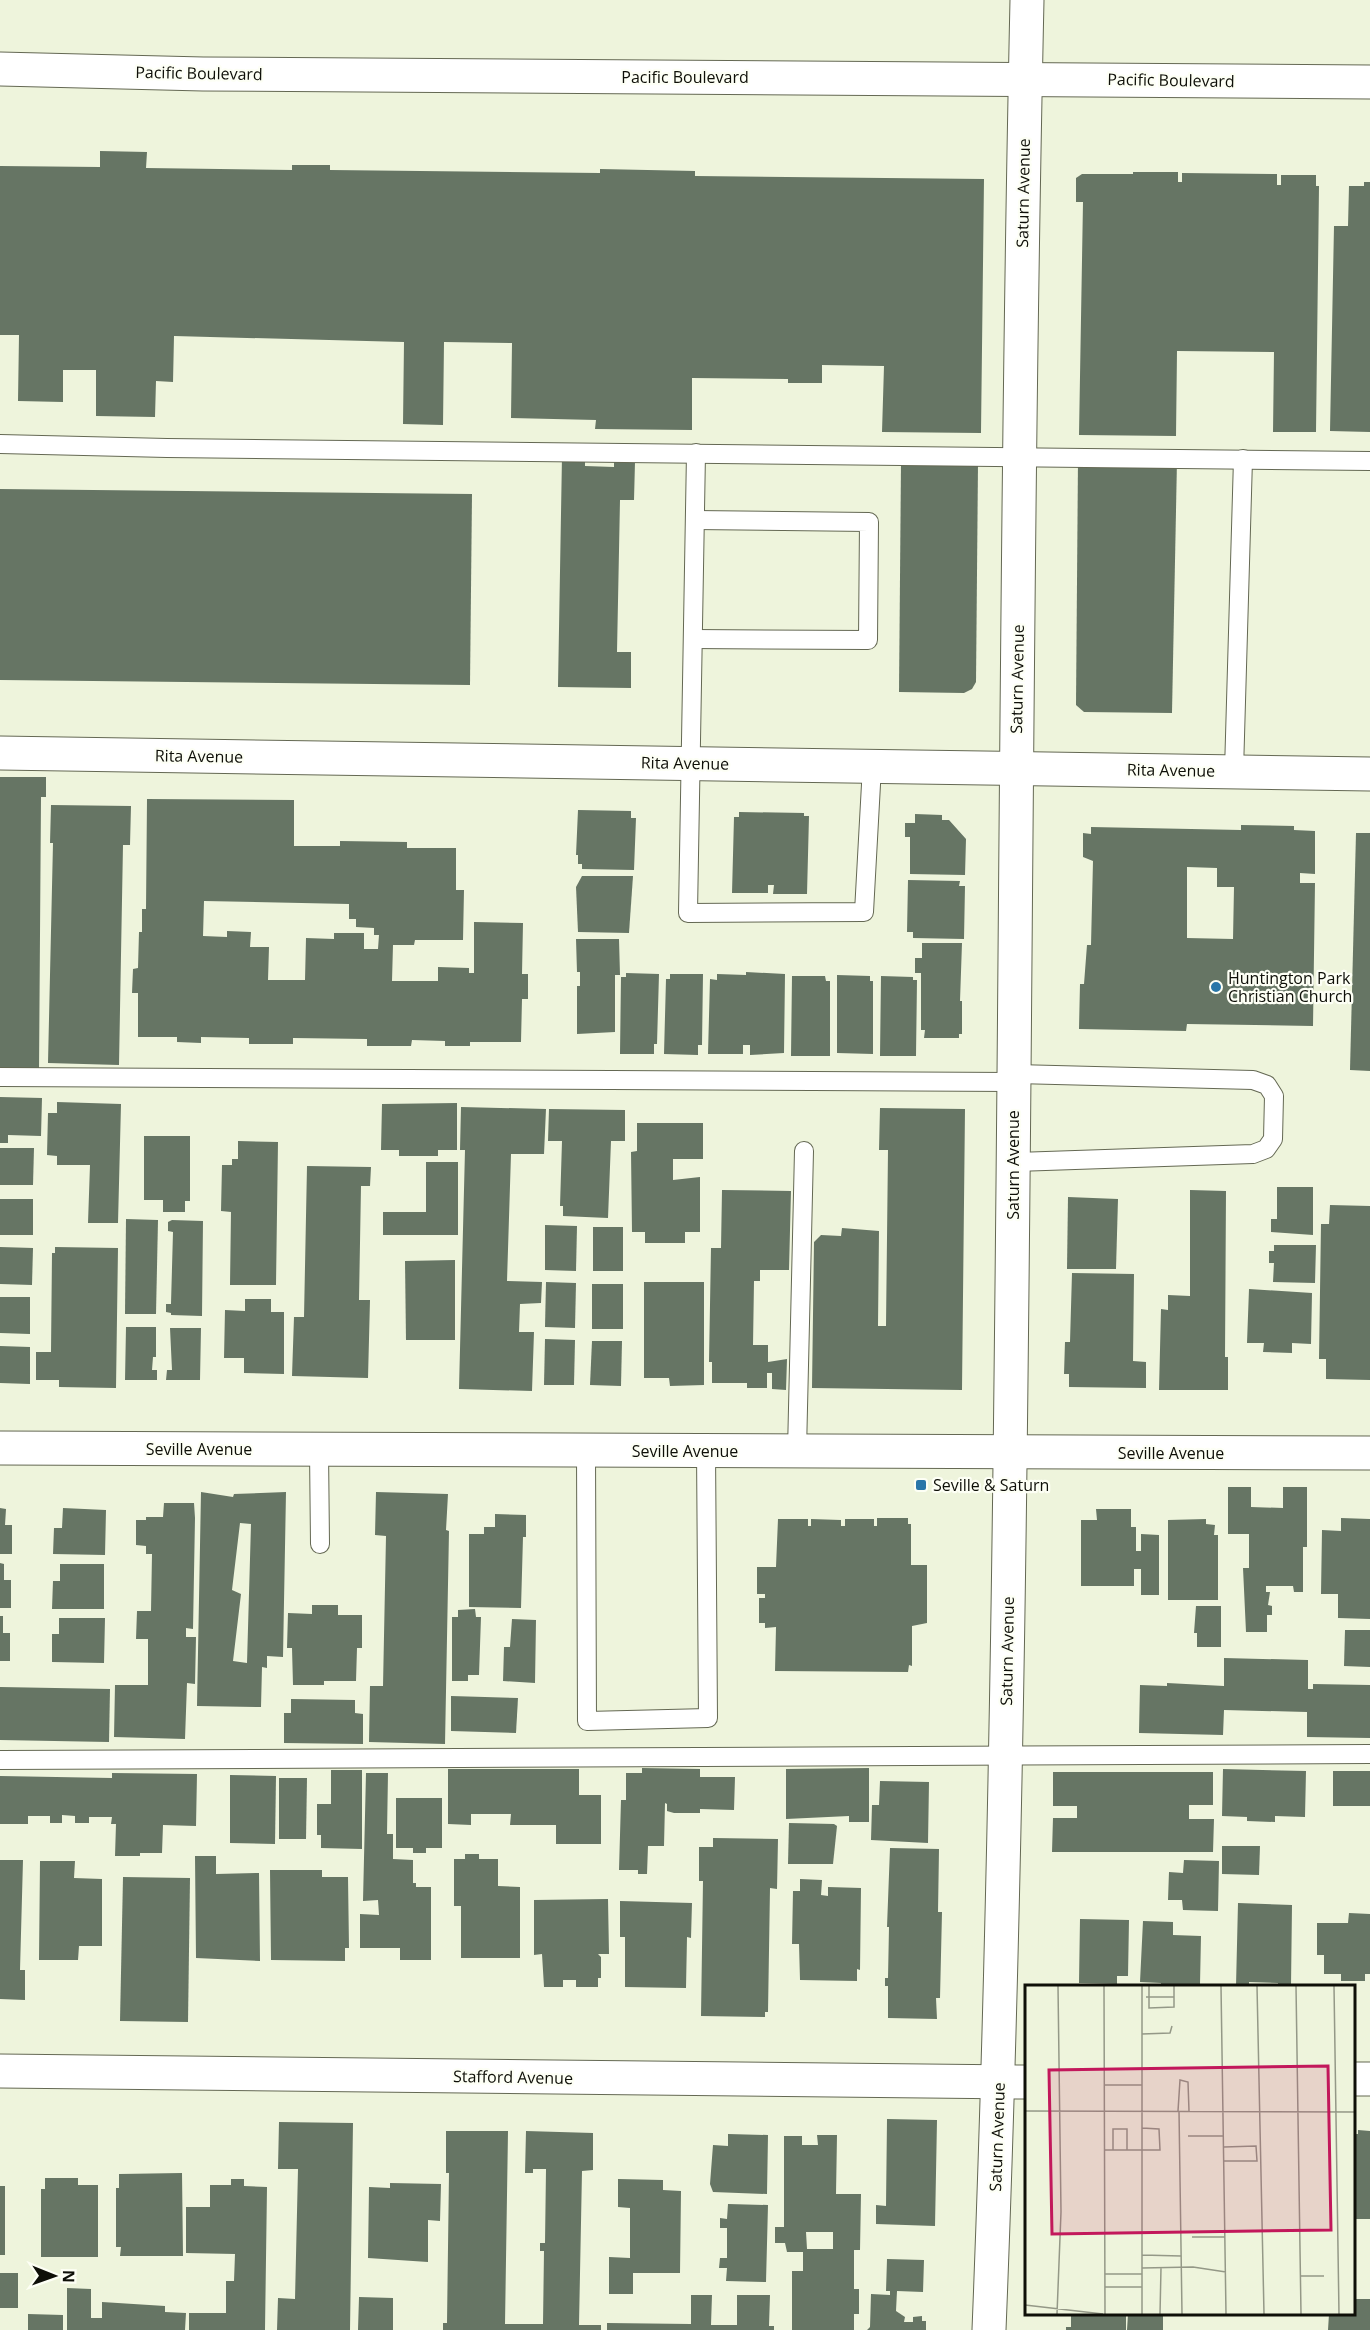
<svg xmlns="http://www.w3.org/2000/svg" width="1370" height="2330" viewBox="0 0 1370 2330" font-family="'Open Sans',sans-serif">
	<rect width="100%" height="100%" fill="#eef4dc"/>
	<g fill="#667564" fill-rule="evenodd">
		<polygon points="100,151 147,152 146,168 292,170 292,165 330,165 330,170 600,173 600,169 695,171 695,176 984,179 981,433 882,432 884,366 822,365 822,383 788,383 788,379 692,378 692,430 595,429 596,420 511,418 512,343 444,342 443,425 403,424 404,342 174,336 173,382 156,381 155,417 96,416 96,370 63,370 63,402 18,401 19,335 0,335 0,166 100,167"/>
		<polygon points="1133,172 1178,172 1178,182 1182,182 1182,173 1277,174 1277,185 1281,185 1281,175 1316,175 1316,186 1319,186 1316,432 1273,432 1274,352 1177,351 1176,436 1079,435 1083,202 1076,202 1076,178 1082,174 1133,174"/>
		<polygon points="1364,182 1370,182 1370,432 1330,431 1334,226 1348,226 1349,186 1364,186"/>
		<polygon points="562,456 585,457 585,466 614,467 614,461 635,462 634,500 620,500 617,652 631,652 631,688 558,687"/>
		<polygon points="1078,459 1177,460 1172,713 1084,712 1076,705"/>
		<polygon points="901,463 978,464 976,682 972,689 964,693 899,692"/>
		<polygon points="0,489 472,494 470,685 0,680"/>
		<polygon points="0,777 46,777 46,797 41,797 39,1073 0,1073"/>
		<path d="M147,799L294,800V846H340V841L407,842V848H456V890H464L463,940H415L414,945H393L392,981H438V967L469,968V973H474V922L523,923L522,974H528V999H522L521,1042H470V1046H445V1041L412,1040L411,1046H367V1039L293,1038V1044H249V1038L201,1037V1043L177,1042V1037H138V993H132L133,969L138,968L139,932H142V909H146ZM204,901L349,904V919H356V927L374,928V935H379L378,949H364V933H334V939L306,938L305,980H268L269,947H250L251,932L227,931V937L203,936Z"/>
		<polygon points="51,805 131,806 130,845 123,845 119,1065 48,1063 53,843 50,843"/>
		<polygon points="578,810 631,811 631,818 636,818 634,870 582,869 582,864 578,864 578,855 576,855"/>
		<polygon points="739,812 804,813 804,816 809,816 807,894 773,894 774,885 768,885 768,893 732,893 734,817 739,817"/>
		<polygon points="915,814 942,815 942,820 949,820 966,839 965,875 910,874 910,837 905,837 905,823 915,823"/>
		<path d="M1241,825L1294,826V830L1315,831V874L1300,873V883H1315L1313,1026L1187,1024L1186,1031L1079,1029L1080,984H1084L1087,945H1091L1093,861L1083,857V833L1091,834V827L1241,830ZM1187,867L1217,868V887H1234L1233,939L1187,938Z"/>
		<polygon points="1356,833 1370,833 1370,1071 1350,1070"/>
		<polygon points="582,876 633,876 629,933 578,932 576,887"/>
		<polygon points="908,880 960,881 959,886 965,886 964,939 913,938 913,932 907,932"/>
		<polygon points="576,939 619,939 620,975 615,975 615,1032 577,1034 577,986 580,986 580,972 577,972"/>
		<polygon points="922,943 962,943 960,1001 962,1001 962,1034 959,1034 959,1038 924,1038 925,1030 921,1030 921,973 915,973 915,958 922,958"/>
		<polygon points="746,972 785,974 784,1053 750,1055 750,1045 743,1045 743,1054 708,1054 710,979 717,980 717,974 746,975"/>
		<polygon points="626,973 659,974 657,1044 654,1044 654,1054 620,1054 621,977 626,977"/>
		<polygon points="670,974 703,974 702,1045 698,1045 698,1055 664,1054 666,979 670,979"/>
		<polygon points="837,975 870,976 870,981 873,981 873,1054 837,1053"/>
		<polygon points="792,976 825,976 826,981 830,981 830,1056 791,1056"/>
		<polygon points="881,976 913,977 913,980 917,980 916,1056 880,1056"/>
		<polygon points="0,1097 42,1098 41,1136 8,1135 8,1143 0,1143"/>
		<polygon points="57,1102 121,1104 118,1223 88,1223 90,1165 57,1165 57,1156 47,1155 48,1113 57,1113"/>
		<polygon points="457,1103 457,1150 438,1150 438,1156 399,1156 399,1150 381,1150 382,1104"/>
		<polygon points="461,1107 546,1109 544,1154 511,1154 507,1281 542,1282 541,1303 520,1304 519,1332 534,1332 532,1391 459,1389 465,1150 460,1150"/>
		<polygon points="880,1108 965,1109 962,1390 812,1388 814,1242 821,1235 841,1236 842,1228 879,1231 878,1326 886,1326 888,1150 879,1150"/>
		<polygon points="549,1109 625,1110 625,1141 611,1141 608,1218 563,1216 563,1206 560,1206 562,1141 548,1141"/>
		<polygon points="637,1123 703,1123 703,1159 673,1159 673,1180 700,1177 700,1232 685,1232 685,1243 645,1243 645,1232 632,1232 631,1152 637,1151"/>
		<polygon points="144,1136 190,1136 190,1201 185,1201 185,1212 163,1212 163,1200 144,1200"/>
		<polygon points="238,1141 278,1142 276,1285 230,1285 231,1212 221,1211 222,1165 232,1165 232,1159 238,1159"/>
		<polygon points="0,1148 34,1148 33,1185 0,1185"/>
		<polygon points="426,1162 458,1162 458,1235 383,1235 383,1212 426,1212"/>
		<polygon points="307,1166 371,1167 370,1186 361,1186 359,1300 370,1300 368,1378 292,1376 294,1317 304,1317"/>
		<polygon points="1277,1187 1313,1187 1313,1235 1271,1232 1271,1219 1277,1219"/>
		<polygon points="722,1190 791,1191 789,1270 760,1270 760,1281 754,1281 753,1345 768,1345 768,1362 787,1359 786,1390 772,1389 772,1373 767,1373 767,1388 747,1388 747,1383 712,1383 712,1362 709,1362 711,1248 721,1248"/>
		<polygon points="1190,1190 1226,1191 1225,1357 1228,1357 1228,1390 1159,1390 1161,1309 1168,1310 1168,1295 1190,1296"/>
		<polygon points="1068,1197 1118,1199 1116,1269 1067,1269"/>
		<rect x="0" y="1199" width="33" height="36"/>
		<polygon points="1330,1205 1370,1206 1370,1380 1326,1379 1326,1359 1319,1359 1321,1224 1329,1224"/>
		<polygon points="126,1219 158,1220 156,1314 125,1314"/>
		<polygon points="172,1220 203,1221 202,1316 171,1315 171,1313 166,1312 166,1304 171,1304 173,1232 168,1231 168,1222"/>
		<polygon points="545,1225 577,1226 576,1271 545,1270"/>
		<rect x="593" y="1227" width="30" height="44"/>
		<polygon points="1274,1245 1316,1245 1315,1283 1273,1282 1274,1263 1269,1263 1269,1251 1274,1251"/>
		<polygon points="0,1247 33,1248 32,1285 0,1284"/>
		<polygon points="55,1247 118,1248 116,1388 59,1387 59,1380 36,1380 36,1352 51,1352 52,1253 55,1253"/>
		<polygon points="455,1260 455,1340 406,1340 405,1261"/>
		<polygon points="1072,1273 1134,1274 1133,1361 1146,1362 1146,1388 1069,1387 1069,1374 1064,1374 1065,1342 1070,1342"/>
		<polygon points="546,1282 576,1283 575,1328 545,1327"/>
		<polygon points="644,1282 704,1282 704,1385 670,1386 669,1378 644,1378"/>
		<rect x="592" y="1284" width="31" height="45"/>
		<polygon points="1249,1289 1312,1293 1311,1344 1292,1343 1292,1353 1263,1352 1264,1343 1247,1343"/>
		<polygon points="0,1297 30,1297 30,1334 0,1333"/>
		<polygon points="245,1299 271,1299 271,1312 284,1312 284,1374 244,1373 244,1358 224,1358 225,1310 245,1311"/>
		<polygon points="126,1327 156,1327 156,1357 153,1357 152,1370 157,1370 157,1380 125,1380"/>
		<polygon points="170,1328 201,1328 200,1380 166,1380 167,1370 172,1370"/>
		<polygon points="545,1339 575,1340 574,1385 544,1385"/>
		<polygon points="592,1341 622,1341 621,1386 590,1385"/>
		<polygon points="0,1346 30,1347 30,1384 0,1383"/>
		<polygon points="1228,1487 1251,1487 1251,1507 1283,1508 1283,1487 1307,1487 1307,1547 1303,1547 1303,1592 1294,1592 1293,1586 1266,1586 1266,1592 1270,1592 1268,1605 1272,1606 1272,1615 1267,1615 1267,1632 1246,1632 1243,1568 1249,1568 1249,1534 1228,1534"/>
		<path d="M201,1492L233,1497L234,1494L286,1492L283,1657L267,1656V1668L262,1667L261,1707L197,1706ZM240,1523L251,1524L247,1663L233,1661L241,1594L232,1590Z"/>
		<polygon points="376,1492 448,1494 446,1530 449,1531 445,1744 369,1742 370,1686 383,1686 386,1536 375,1535"/>
		<polygon points="164,1503 194,1503 195,1518 193,1629 186,1628 186,1637 196,1637 195,1684 187,1683 185,1739 114,1737 115,1685 148,1685 148,1639 136,1639 137,1611 151,1611 152,1554 146,1554 146,1546 136,1545 136,1520 146,1520 146,1517 163,1517"/>
		<polygon points="0,1508 6,1509 5,1525 12,1525 12,1554 0,1554"/>
		<polygon points="63,1508 106,1510 105,1555 53,1554 54,1528 62,1528"/>
		<polygon points="1096,1509 1131,1509 1131,1527 1136,1527 1136,1551 1141,1551 1141,1534 1159,1535 1159,1595 1141,1595 1141,1569 1134,1569 1134,1586 1081,1586 1081,1520 1097,1520"/>
		<polygon points="495,1514 526,1515 526,1537 523,1537 521,1608 469,1607 469,1534 484,1534 484,1527 495,1527"/>
		<polygon points="877,1518 908,1518 908,1524 911,1524 911,1565 927,1565 927,1623 912,1626 912,1666 909,1665 908,1672 775,1671 776,1627 765,1628 765,1623 759,1623 759,1598 765,1598 765,1594 757,1594 757,1567 776,1567 778,1519 808,1519 808,1526 811,1526 811,1519 841,1520 841,1526 845,1526 845,1519 874,1519 874,1526 877,1526"/>
		<polygon points="1341,1518 1370,1519 1370,1619 1338,1618 1338,1594 1321,1594 1322,1530 1341,1531"/>
		<polygon points="1206,1519 1206,1524 1215,1525 1214,1535 1218,1535 1218,1600 1168,1600 1168,1520"/>
		<polygon points="0,1563 4,1564 4,1580 11,1580 11,1608 0,1608"/>
		<polygon points="60,1564 104,1564 104,1609 52,1609 53,1581 60,1581"/>
		<polygon points="312,1605 338,1605 338,1615 362,1615 362,1648 357,1648 356,1681 324,1681 324,1685 293,1685 292,1648 287,1648 288,1613 312,1614"/>
		<polygon points="1196,1606 1221,1606 1221,1647 1197,1647 1197,1633 1194,1633"/>
		<polygon points="475,1609 476,1617 481,1617 479,1675 468,1675 468,1681 452,1681 452,1617 458,1617 458,1610"/>
		<polygon points="0,1616 3,1616 3,1633 10,1633 10,1661 0,1661"/>
		<polygon points="59,1618 105,1618 104,1663 52,1662 52,1634 59,1634"/>
		<polygon points="512,1619 536,1620 535,1683 503,1681 504,1647 510,1647"/>
		<polygon points="1345,1630 1370,1630 1370,1667 1344,1666"/>
		<polygon points="1224,1658 1308,1660 1308,1689 1313,1689 1313,1684 1370,1685 1370,1738 1307,1737 1307,1712 1224,1710 1223,1735 1139,1733 1140,1685 1167,1686 1167,1683 1224,1686"/>
		<polygon points="0,1687 110,1689 109,1742 0,1740"/>
		<polygon points="451,1696 518,1698 516,1733 451,1731"/>
		<polygon points="291,1699 355,1700 355,1713 363,1714 363,1744 284,1743 284,1713 291,1713"/>
		<polygon points="642,1768 700,1769 700,1777 735,1777 734,1810 700,1809 700,1813 674,1813 667,1811 667,1804 665,1803 664,1846 648,1846 647,1874 638,1874 638,1870 619,1870 621,1800 626,1800 626,1773 642,1773"/>
		<polygon points="869,1768 869,1822 849,1822 849,1816 786,1819 786,1769"/>
		<polygon points="448,1769 579,1769 579,1795 601,1795 601,1844 556,1844 556,1825 510,1825 511,1814 471,1814 471,1825 448,1824"/>
		<polygon points="1223,1769 1306,1771 1305,1817 1275,1816 1275,1822 1247,1821 1247,1817 1222,1816"/>
		<polygon points="331,1770 362,1770 362,1849 321,1848 321,1835 317,1835 317,1804 331,1804"/>
		<rect x="1333" y="1771" width="37" height="35"/>
		<polygon points="1053,1772 1213,1772 1213,1805 1189,1805 1189,1819 1214,1819 1213,1852 1052,1852 1053,1818 1077,1818 1077,1806 1053,1806"/>
		<polygon points="112,1773 197,1774 196,1826 163,1825 162,1853 140,1853 140,1856 115,1856 116,1824 111,1824 112,1817 89,1817 89,1823 75,1823 75,1816 62,1815 62,1823 50,1823 50,1816 28,1816 28,1824 0,1824 0,1776 112,1778"/>
		<polygon points="366,1773 388,1773 387,1834 393,1834 393,1859 413,1860 413,1883 416,1883 416,1887 431,1887 431,1960 400,1960 400,1948 360,1948 360,1914 379,1915 378,1900 363,1901"/>
		<polygon points="230,1775 276,1776 275,1844 230,1843"/>
		<polygon points="279,1778 307,1778 306,1839 279,1839"/>
		<polygon points="880,1781 929,1782 928,1843 871,1840 872,1805 879,1805"/>
		<polygon points="396,1798 442,1798 442,1848 426,1848 426,1853 413,1853 413,1848 396,1848"/>
		<polygon points="789,1823 834,1824 837,1826 833,1864 788,1864"/>
		<polygon points="713,1838 778,1839 777,1889 770,1888 768,2012 765,2012 765,2017 701,2016 703,1881 699,1881 699,1847 713,1847"/>
		<polygon points="1222,1846 1260,1846 1259,1875 1222,1874"/>
		<polygon points="890,1848 939,1849 938,1912 942,1912 940,1998 936,1998 937,2019 888,2018 888,1986 885,1986 885,1978 888,1978 889,1927 887,1927"/>
		<polygon points="465,1854 479,1854 479,1859 498,1859 498,1886 520,1887 520,1958 461,1958 461,1906 454,1906 454,1859 465,1859"/>
		<polygon points="195,1856 216,1856 216,1874 259,1873 260,1961 196,1958"/>
		<polygon points="0,1860 23,1860 20,1970 25,1970 25,2000 0,1999"/>
		<polygon points="1184,1860 1219,1861 1218,1911 1183,1910 1182,1900 1168,1900 1169,1872 1183,1873"/>
		<polygon points="40,1861 75,1861 74,1878 102,1879 102,1946 79,1946 78,1960 39,1960"/>
		<polygon points="270,1870 322,1870 322,1877 348,1877 349,1948 345,1948 345,1961 271,1960"/>
		<polygon points="123,1877 190,1878 188,2022 120,2021"/>
		<polygon points="800,1879 822,1880 821,1895 828,1896 828,1887 861,1888 860,1970 857,1969 857,1981 800,1980 799,1944 792,1944 793,1891 800,1891"/>
		<polygon points="608,1899 609,1954 598,1954 601,1957 601,1978 598,1978 598,1987 576,1987 576,1980 563,1980 563,1987 544,1987 542,1954 534,1955 534,1900"/>
		<polygon points="620,1901 692,1903 691,1938 687,1937 686,1988 625,1987 625,1937 620,1937"/>
		<polygon points="1238,1903 1292,1905 1291,1986 1278,1986 1278,1983 1249,1982 1249,1986 1236,1986"/>
		<polygon points="1349,1913 1370,1914 1370,1974 1365,1974 1365,1981 1341,1981 1341,1974 1324,1974 1324,1955 1317,1955 1317,1923 1348,1923"/>
		<polygon points="1080,1919 1129,1920 1128,1976 1117,1976 1117,1984 1079,1983"/>
		<polygon points="1143,1921 1173,1922 1173,1935 1201,1936 1200,1984 1161,1986 1161,1983 1140,1982"/>
		<polygon points="887,2119 937,2120 935,2226 876,2224 876,2205 886,2206"/>
		<polygon points="279,2122 353,2123 350,2330 277,2330 278,2298 295,2299 298,2169 278,2169"/>
		<polygon points="1358,2130 1370,2131 1370,2219 1354,2219 1354,2134 1358,2134"/>
		<polygon points="446,2131 508,2131 505,2324 543,2324 544,2251 540,2251 540,2243 545,2243 546,2169 533,2169 533,2173 525,2173 526,2131 593,2133 593,2170 582,2171 579,2325 601,2325 601,2330 443,2330 443,2323 447,2323 449,2173 446,2173"/>
		<polygon points="728,2134 768,2135 767,2194 713,2192 710,2184 713,2145 728,2146"/>
		<path d="M817,2135H837L836,2194H861L860,2250H854V2289H859V2314H854V2330H792V2271H803V2252H787L785,2243H775V2227H784V2136H802V2145H818ZM806,2232H833V2249H807Z"/>
		<polygon points="182,2173 183,2256 120,2256 121,2247 116,2247 116,2188 119,2188 119,2174"/>
		<polygon points="45,2178 78,2178 78,2185 98,2185 98,2257 41,2257 41,2189 45,2189"/>
		<polygon points="231,2179 244,2179 244,2186 267,2187 265,2330 189,2330 189,2313 226,2313 226,2281 234,2281 235,2254 186,2253 186,2207 210,2207 210,2185 231,2185"/>
		<polygon points="618,2179 663,2180 663,2190 681,2191 680,2273 633,2273 633,2294 609,2294 609,2257 630,2258 630,2208 618,2207"/>
		<polygon points="390,2183 441,2184 440,2221 428,2220 428,2262 368,2258 369,2187 390,2188"/>
		<rect x="0" y="2186" width="5" height="69"/>
		<polygon points="728,2204 768,2205 766,2282 726,2281 727,2268 719,2268 720,2258 727,2258 727,2228 720,2228 720,2218 727,2219"/>
		<polygon points="887,2259 924,2260 923,2292 897,2291 896,2311 905,2317 904,2322 913,2322 913,2317 922,2316 922,2321 926,2321 926,2330 867,2330 870,2327 871,2294 890,2295 890,2291 886,2291"/>
		<rect x="0" y="2273" width="18" height="35"/>
		<polygon points="67,2288 91,2289 91,2318 102,2318 102,2302 165,2306 165,2312 186,2313 185,2330 67,2330"/>
		<polygon points="691,2295 712,2295 711,2325 737,2325 737,2295 770,2295 769,2326 774,2326 774,2330 607,2330 607,2323 691,2324"/>
		<polygon points="359,2297 393,2298 393,2330 358,2330"/>
		<polygon points="1354,2299 1370,2299 1370,2330 1328,2330 1329,2314 1354,2314"/>
		<polygon points="28,2314 63,2315 63,2330 28,2330"/>
		<polygon points="1071,2314 1126,2314 1126,2330 1066,2330 1066,2327 1071,2327"/>
		<polygon points="1128,2314 1163,2315 1163,2330 1127,2330"/>
	</g>
	<g fill="none" stroke-linecap="round" stroke-linejoin="round">
		<g stroke="#646853" stroke-width="20">
			<g id="lane">
				<polyline points="0,444 167,448 1370,461"/>
				<polyline points="696,453 688,913 864,912 872,766"/>
				<polyline points="693,639 868,640 869,522 695,520"/>
				<polyline points="1234,771 1243,459"/>
				<polyline points="0,1077 1013,1082"/>
				<polyline points="1013,1162 1253,1154 1266,1149 1273,1139 1274,1096 1267,1085 1253,1080 1013,1074"/>
				<polyline points="319,1450 320,1544"/>
				<polyline points="586,1451 587,1721 708,1718 706,1450"/>
				<polyline points="797,1451 804,1151"/>
				<polyline points="0,1760 1370,1754"/>
			</g>
		</g>
		<g stroke="#646853" stroke-width="35">
			<g id="street">
				<polyline points="0,753 1370,774"/>
				<polyline points="0,2071 1026,2082"/>
				<polyline points="1354,2079 1370,2079"/>
			</g>
		</g>
		<g stroke="#646853" stroke-width="35">
			<g id="secondary">
				<polyline points="0,1448 1370,1453"/>
				<path d="M989,2330C1020,1554 1010,777 1027,0"/>
			</g>
		</g>
		<g stroke="#646853" stroke-width="35">
			<polyline id="primary" points="0,69 203,74 1370,82"/>
		</g>
		<use href="#lane" stroke="#fff" stroke-width="18"/>
		<use href="#street" stroke="#fff" stroke-width="33"/>
		<use href="#secondary" stroke="#fff" stroke-width="33"/>
		<use href="#primary" stroke="#fff" stroke-width="33"/>
	</g>
	<g fill="#2976a8" stroke="#fdfff5" stroke-width="2">
		<circle cx="1216" cy="987" r="6"/>
		<rect x="915" y="1479" width="12" height="12" rx="3"/>
	</g>
	<g text-anchor="middle" dominant-baseline="central" stroke-width="4.5" stroke-linejoin="round" paint-order="stroke">
		<g font-size="16" fill="#0e0f08" stroke="#fdfff5">
			<text transform="translate(199 73) rotate(1)">Pacific Boulevard</text>
			<text x="685" y="77">Pacific Boulevard</text>
			<text transform="translate(1171 80) rotate(1)">Pacific Boulevard</text>
			<text transform="translate(1023 193) rotate(-89)">Saturn Avenue</text>
			<text transform="translate(1017 679) rotate(-89)">Saturn Avenue</text>
			<text transform="translate(199 756) rotate(1)">Rita Avenue</text>
			<text transform="translate(685 763) rotate(1)">Rita Avenue</text>
			<text transform="translate(1171 770) rotate(1)">Rita Avenue</text>
			<text transform="translate(1013 1165) rotate(-90)">Saturn Avenue</text>
			<text x="199" y="1449">Seville Avenue</text>
			<text x="685" y="1451">Seville Avenue</text>
			<text x="1171" y="1453">Seville Avenue</text>
			<text transform="translate(1007 1651) rotate(-89)">Saturn Avenue</text>
			<text transform="translate(513 2077) rotate(1)">Stafford Avenue</text>
			<text transform="translate(997 2137) rotate(-88)">Saturn Avenue</text>
		</g>
		<g font-size="16" fill="#0e0f08" stroke="#fdfff5" text-anchor="start">
			<text x="1228" y="978">Huntington Park<tspan x="1228" dy="18">Christian Church</tspan></text>
			<text x="933" y="1485">Seville &amp; Saturn</text>
		</g>
	</g>
	<g transform="translate(1025 1985)">
		<rect width="330" height="330" fill="#eef4dc"/>
		<path fill="none" stroke="#949887" stroke-width="1.5" d="M79,1L80,329M117,1V329M124,1V23L149,22V1M196,1L201,329M232,1L239,329M271,1L276,329M309,1L314,329M121,12H149M117,49L145,48L147,41M79,100H117M0,126L330,127M153,126L155,95L163,97L164,126M154,126L157,329M163,151H199M199,162L231,161L232,176H199M80,165H135L134,144L117,143M88,165V144H102V165M167,252H200M117,270L156,271M117,283L168,282L201,287M80,289H117M275,291H299M80,302H117M0,320L78,329M32,329L36,227L33,1M135,329L136,283"/>
		<path fill="#c2185b" fill-opacity="0.15" stroke="#c2185b" stroke-width="3" d="M303,81L306,245L27,249L24,85Z"/>
		<rect width="330" height="330" fill="none" stroke="#0e0f08" stroke-width="3"/>
	</g>
	<g transform="translate(54 2276) rotate(91)" stroke="#fdfff5" stroke-width="4.5" paint-order="stroke">
	<path d="M0-4.5L10 22L0 15L-10 22Z" fill="#0e0f08"/>
	<text y="-9" font-size="16" font-weight="bold" text-anchor="middle" fill="#0e0f08">N</text>
	</g>
</svg>
